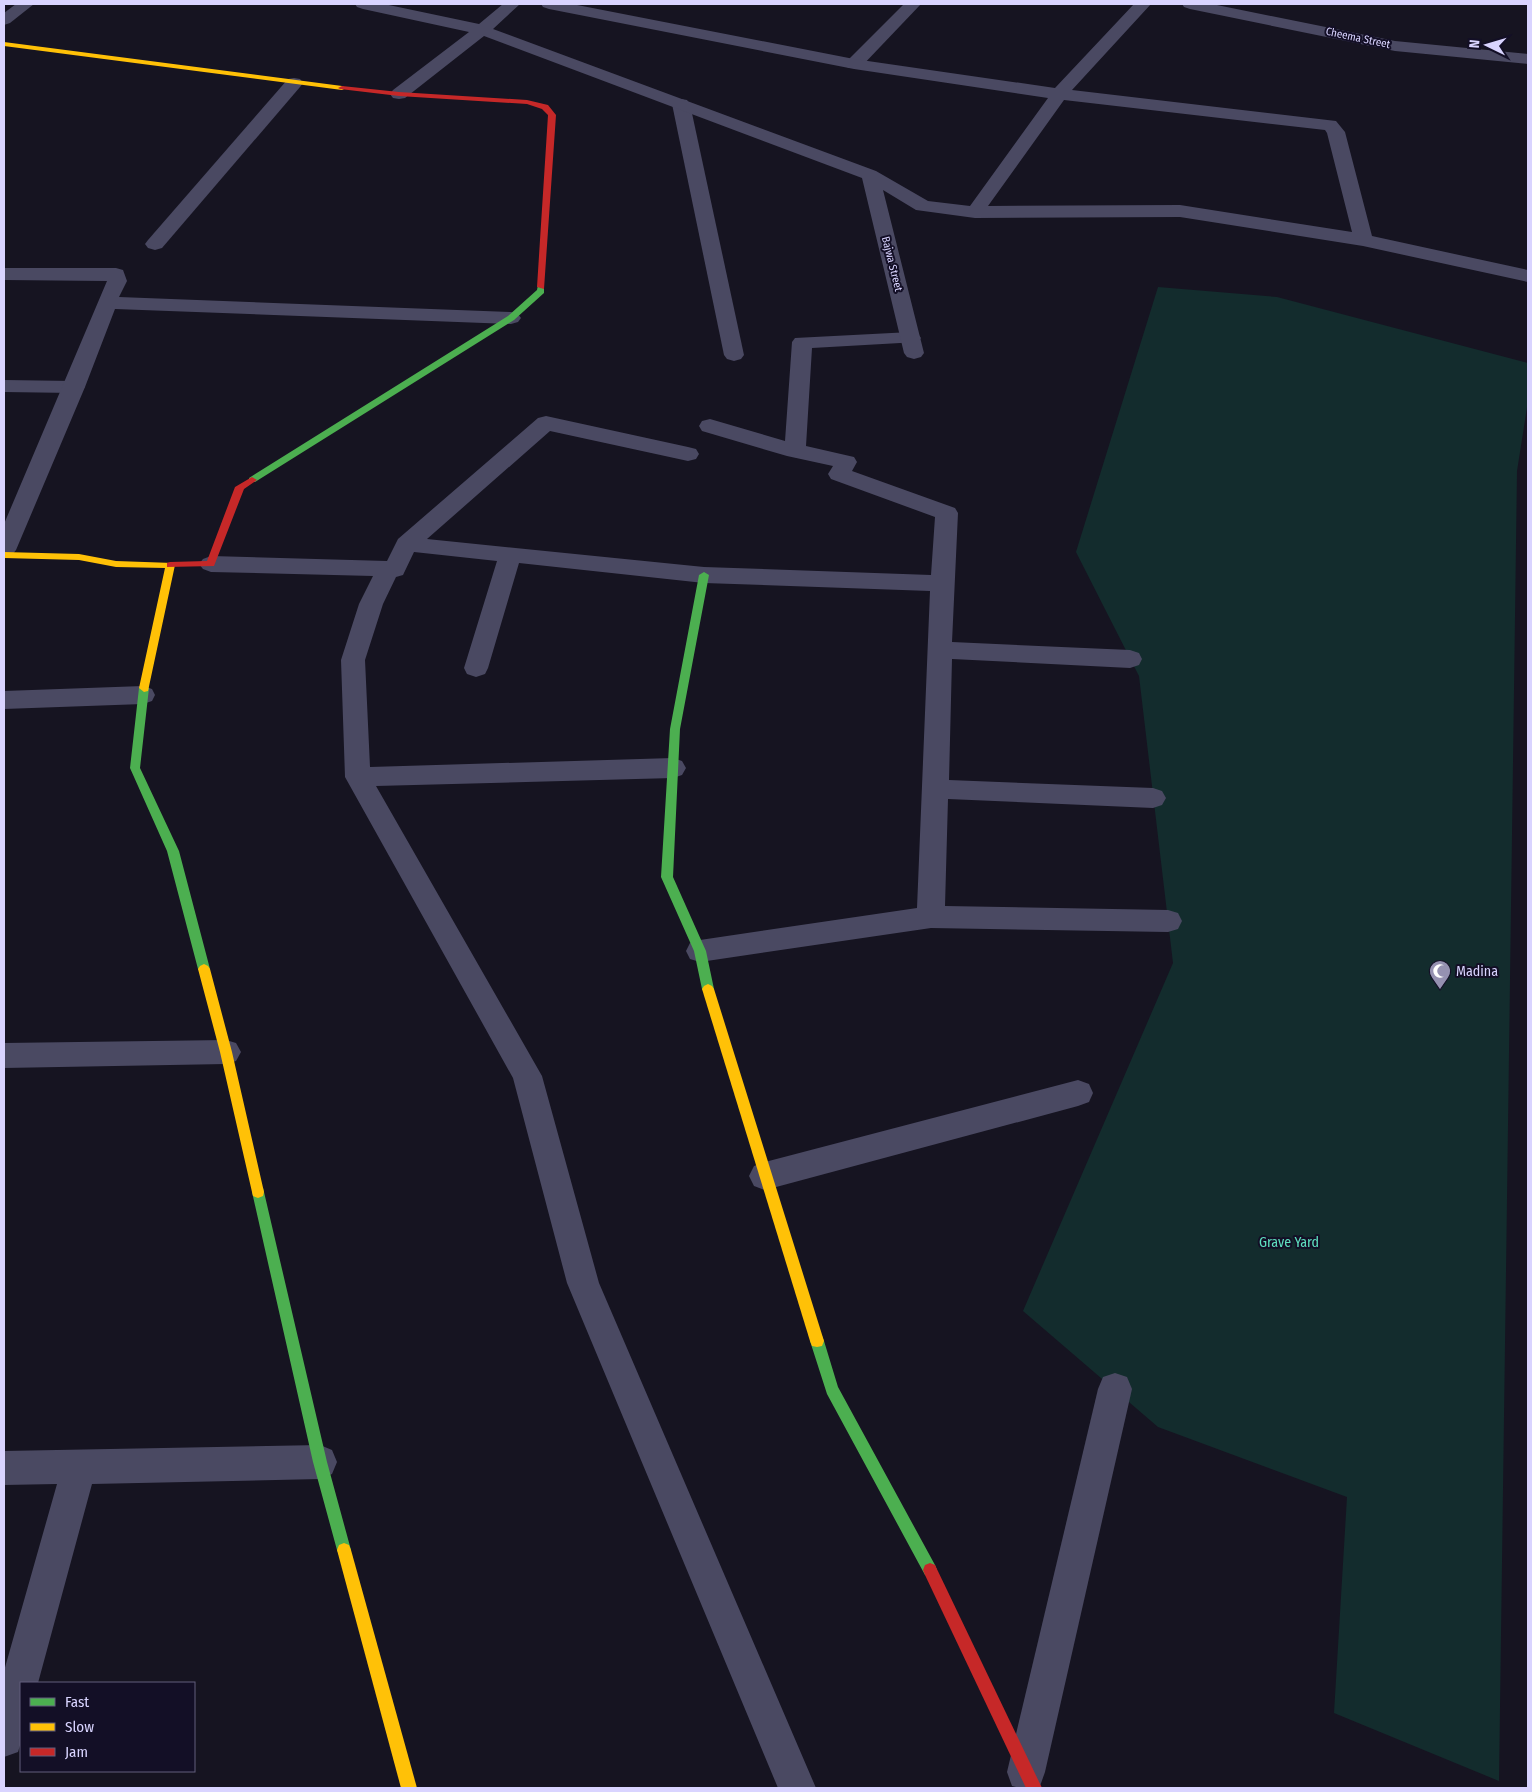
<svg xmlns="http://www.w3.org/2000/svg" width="1532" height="1792" viewBox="0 0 1532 1792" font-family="'Fira Sans Condensed',sans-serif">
	<rect width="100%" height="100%" fill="#161421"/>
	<polygon fill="#132c2d" points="1158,287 1277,297 1528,363 1528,401 1517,471 1499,1781 1334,1713 1347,1497 1158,1427 1023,1311 1173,963 1139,676 1076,552"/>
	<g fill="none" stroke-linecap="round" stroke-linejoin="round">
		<g fill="#4a4962" fill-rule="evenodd">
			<polygon points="904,4 921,4 860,68 848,68 846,64 848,60"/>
			<polygon points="294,78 300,79 303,83 300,87 162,248 155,250 148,248 145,244 148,240 288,79"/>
			<polygon points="681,99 687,100 690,104 744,355 741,359 734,361 727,359 724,355 672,104 675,100"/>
			<polygon points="911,332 918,334 921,338 918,342 812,348 806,446 854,457 857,462 852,471 955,508 958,513 952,642 1130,650 1139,653 1142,659 1139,665 1130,668 952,659 949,780 1153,788 1162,791 1166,798 1162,805 1153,808 948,799 945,906 1168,910 1178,913 1182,921 1178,929 1168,932 931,928 700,962 690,959 686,951 690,943 700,940 917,908 930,591 704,583 519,563 488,668 485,674 476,677 467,674 464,668 497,561 414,552 403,575 396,577 383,604 365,660 370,767 673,758 682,761 686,768 682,775 673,778 376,786 542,1076 599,1283 816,1788 778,1788 567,1283 513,1078 345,777 341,660 359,604 373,576 211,572 203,569 199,564 203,559 211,556 387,561 398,539 538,418 546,416 688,447 696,449 699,454 696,459 688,461 550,431 427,539 704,567 931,575 935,517 831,479 828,474 833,466 787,456 702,431 699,426 702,421 710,419 785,441 792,342 795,338"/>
			<polygon points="4,380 74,381 81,383 85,387 81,391 74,393 4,392"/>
			<polygon points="143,686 152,689 155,695 152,701 143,704 4,709 4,691"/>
			<polygon points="1078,1080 1089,1084 1093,1093 1089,1102 1078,1106 765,1190 754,1186 749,1176 754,1166 765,1162"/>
		</g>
		<g fill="#4a4962" fill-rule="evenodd">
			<polygon points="16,4 34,4 10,23 4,25 4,13"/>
			<path d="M355,4H384L479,24L503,4H520L493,29L876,171L928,201L970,206L1048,98L854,69L549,9L543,7L541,4H572L854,59L1055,88L1134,4H1151L1072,90L1336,121L1345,132L1372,236L1528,270V282L1363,246L1180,217L975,218L916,210L883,190L924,353L921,357L914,359L907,357L904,353L862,178L484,36L405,98L399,99L393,98L390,94L393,90L469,32L363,9L357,7ZM1064,100L1325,130L1327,133L1352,232L1180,205L988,206Z"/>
			<polygon points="1182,4 1212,4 1395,41 1528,54 1528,64 1395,51 1190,9 1184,7"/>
			<polygon points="4,268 116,268 123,270 127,281 119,297 511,312 518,314 521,318 518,322 511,324 115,309 85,387 16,550 12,555 4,558 4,524 107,281 4,280"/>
			<polygon points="226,1040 236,1043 241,1052 236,1061 226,1064 4,1068 4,1043"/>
			<path d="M1115,1373L1127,1377L1132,1389L1045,1772L1040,1786C1031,1789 1021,1789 1012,1786L1007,1772L1098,1389L1103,1377Z"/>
			<polygon points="320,1445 332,1450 337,1462 332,1474 320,1479 92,1484 38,1683 21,1683 21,1742 18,1752 4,1757 4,1671 57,1484 4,1485 4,1451"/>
		</g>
		<g fill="#4caf50" fill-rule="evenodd">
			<polygon points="538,285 544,285 544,293 514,320 255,482 249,482 249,478 508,316 537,290"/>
			<polygon points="704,572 709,575 680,729 673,877 706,951 714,989 712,992 708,994 704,992 702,989 694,951 661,877 670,729 699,575"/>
			<polygon points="144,684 149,688 140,768 179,851 210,969 208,972 200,972 198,969 167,851 130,768 139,688"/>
			<polygon points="258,1186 263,1188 264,1192 327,1462 351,1550 349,1555 344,1557 339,1555 337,1550 313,1462 252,1192 253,1188"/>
			<polygon points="817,1335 822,1336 824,1341 838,1387 935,1565 937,1570 935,1575 930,1577 925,1575 827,1394 810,1341 812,1336"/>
		</g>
		<g fill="#ffc107" fill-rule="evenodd">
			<polygon points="4,42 342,86 346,88 342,90 4,46"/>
			<polygon points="4,552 79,554 116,561 173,563 175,565 148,691 144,692 139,688 165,568 116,567 79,560 4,558"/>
			<polygon points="204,964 208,966 210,969 232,1052 264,1192 263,1196 258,1198 253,1196 252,1192 220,1052 198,969 200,966"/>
			<polygon points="708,984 712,986 714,989 824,1341 822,1346 817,1347 812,1346 810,1341 702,989 704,986"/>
			<polygon points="344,1543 349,1545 351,1550 417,1788 401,1788 337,1550 339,1545"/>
		</g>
		<g fill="#c62828" fill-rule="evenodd">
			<polygon points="342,86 399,92 527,100 548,105 556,115 544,289 537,287 548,115 542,109 527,104 399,96 340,89 338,88"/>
			<polygon points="252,477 257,480 244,489 214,566 167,567 167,563 170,562 207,561 235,487"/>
			<polygon points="930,1563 935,1565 1042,1788 1026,1788 925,1575 923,1570 925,1565"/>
		</g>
	</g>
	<defs>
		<g id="mosque-pin" transform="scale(1.125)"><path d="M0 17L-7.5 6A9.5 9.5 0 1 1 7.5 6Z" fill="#9591b1" stroke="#130f26"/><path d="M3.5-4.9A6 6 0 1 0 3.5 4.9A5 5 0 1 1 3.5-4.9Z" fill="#fff"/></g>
	</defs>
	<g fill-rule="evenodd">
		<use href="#mosque-pin" x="1440" y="971"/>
	</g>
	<g text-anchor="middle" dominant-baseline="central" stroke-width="4" stroke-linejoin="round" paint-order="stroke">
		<g font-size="11" fill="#d9d4ff" stroke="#130f26">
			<text transform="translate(1358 38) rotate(12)">Cheema Street</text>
			<text transform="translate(892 264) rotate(76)">Bajwa Street</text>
		</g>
		<g font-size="14" fill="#d9d4ff" stroke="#130f26" text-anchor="start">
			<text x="1456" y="971">Madina</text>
		</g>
		<g font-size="14" fill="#5fe0c0" stroke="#130f26">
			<text x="1289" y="1242">Grave Yard</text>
		</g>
	</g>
	<rect width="1532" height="1792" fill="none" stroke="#d9d4ff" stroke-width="10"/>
	<rect x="20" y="1682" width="175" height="90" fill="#130f26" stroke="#625e7d"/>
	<rect x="30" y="1698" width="25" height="8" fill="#4caf50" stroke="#625e7d"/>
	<text x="65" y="1707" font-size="15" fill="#d9d4ff">Fast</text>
	<rect x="30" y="1723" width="25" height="8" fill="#ffc107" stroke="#625e7d"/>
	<text x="65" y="1732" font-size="15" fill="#d9d4ff">Slow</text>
	<rect x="30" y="1748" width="25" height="8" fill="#c62828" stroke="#625e7d"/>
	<text x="65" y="1757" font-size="15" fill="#d9d4ff">Jam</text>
	<g transform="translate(1487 45) rotate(275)" stroke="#130f26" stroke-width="4" paint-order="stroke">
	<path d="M0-4L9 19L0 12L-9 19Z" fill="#d9d4ff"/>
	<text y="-8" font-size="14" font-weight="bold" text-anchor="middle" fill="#d9d4ff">N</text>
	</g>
</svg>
